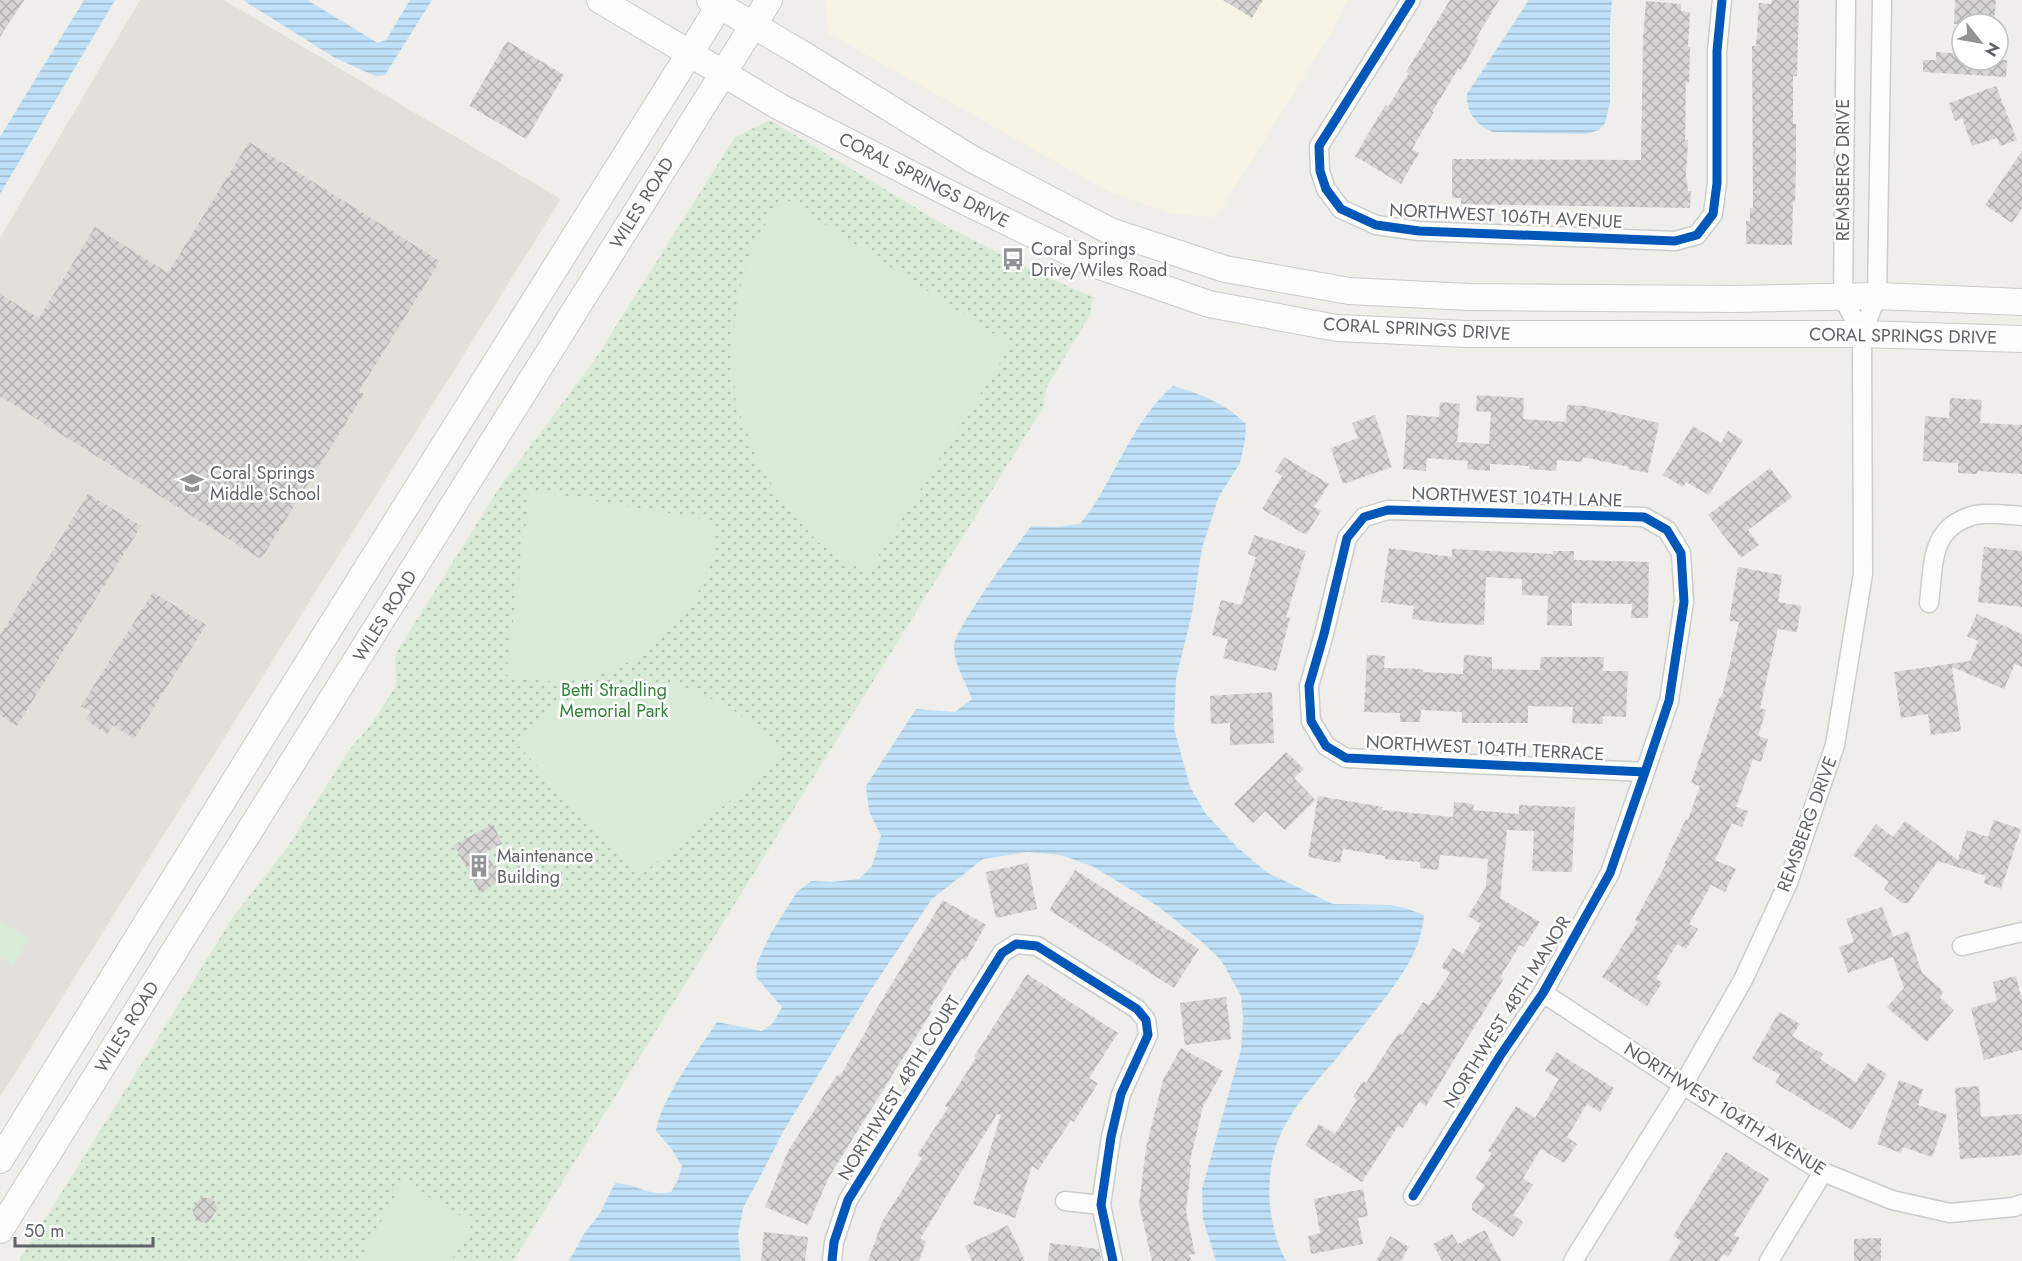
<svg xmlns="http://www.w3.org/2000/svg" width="2022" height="1261" viewBox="0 0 2022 1261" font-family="Jost,sans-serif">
	<defs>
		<pattern id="grass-dots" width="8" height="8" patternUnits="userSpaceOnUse" patternTransform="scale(1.5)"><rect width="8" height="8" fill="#d8ebd6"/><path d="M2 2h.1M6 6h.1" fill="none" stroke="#b2c2b1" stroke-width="1.8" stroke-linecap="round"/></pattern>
		<pattern id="water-rules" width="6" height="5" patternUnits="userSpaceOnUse" patternTransform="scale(1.5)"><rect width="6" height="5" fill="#bfe0f9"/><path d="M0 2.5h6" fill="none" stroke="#9eb9cd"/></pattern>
		<pattern id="building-cross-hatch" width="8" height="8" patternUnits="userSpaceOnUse" patternTransform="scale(1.5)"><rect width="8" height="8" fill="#d6d5d3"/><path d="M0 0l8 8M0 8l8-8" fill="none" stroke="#b1b0af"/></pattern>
	</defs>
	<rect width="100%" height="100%" fill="#efeeea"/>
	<polygon fill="#f7f3e4" points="825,0 1347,0 1331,33 1216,217 1172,214 1106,190 828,33"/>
	<polygon fill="#e2e0da" points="140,0 224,0 561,199 0,1097 0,238"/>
	<polygon fill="url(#grass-dots)" points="770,120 946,226 1027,268 1095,298 1091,304 1091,313 1046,388 1044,406 513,1261 19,1261 233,917 287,848 349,750 371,725 396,686 395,655 499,488 594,361 735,137"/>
	<g fill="#d8ebd6">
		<polygon points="781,196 1011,345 867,574 818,542 780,500 755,454 736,404 732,346 738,295 751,250"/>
		<polygon points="530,490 715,521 712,558 695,600 666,633 631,661 590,679 555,682 506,675"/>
		<polygon points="637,682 681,686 728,706 760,731 783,756 639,877 514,741 548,711 593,691"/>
		<polygon points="0,921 29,939 13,965 0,957"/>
		<polygon points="403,1182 473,1223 451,1261 359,1261"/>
	</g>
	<g fill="url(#water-rules)">
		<polygon points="84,0 115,0 0,194 0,137"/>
		<polygon points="243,0 307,0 378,43 386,40 410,0 432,0 385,75 375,76 335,58"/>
		<path d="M1529,0H1612L1610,23V102L1605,123L1599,130L1585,134L1493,132C1476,125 1466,113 1467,94Z"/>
		<path d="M1173,386C1201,394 1225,403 1246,424L1245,440L1240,463L1219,496L1202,548L1192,613L1176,679L1174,728L1190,787L1206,814L1238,848L1268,873L1333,904L1391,905L1405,908L1424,915C1421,950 1402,976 1381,1003C1368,1020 1355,1037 1341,1053C1322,1076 1299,1099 1285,1125C1263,1166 1265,1221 1286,1261H1216L1203,1219L1202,1189L1241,1050L1243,1017L1241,996L1221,960L1202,942L1159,907L1094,867L1061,855L1027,852L983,859L932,899L870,991L784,1130L763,1171L743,1208L738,1235L741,1261H569L585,1232L599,1215L615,1183C638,1184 649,1197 671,1192L678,1180L682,1166L671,1148L656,1131C660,1100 699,1049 717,1022L762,1031L773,1023L782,1007L756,977L757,963L771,933L797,892L811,881L831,882L859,879L872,866L881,836L869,811L866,786L916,709L955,712L972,699C966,683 954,664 954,647C954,628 1017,546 1031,526L1056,527L1080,524C1087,515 1094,506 1099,497C1121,460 1139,415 1173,386Z"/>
	</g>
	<g fill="url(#building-cross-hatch)">
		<polygon points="0,0 24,0 0,37"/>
		<polygon points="1223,0 1263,0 1252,18"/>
		<polygon points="1450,0 1499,0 1476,38 1478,40 1461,70 1459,68 1432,112 1434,112 1412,149 1419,153 1401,184 1355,156 1386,104 1388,107 1409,73 1406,72"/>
		<polygon points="1772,0 1799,0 1797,76 1793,76 1793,124 1796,124 1796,166 1795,202 1793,202 1792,245 1746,244 1746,221 1750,221 1750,208 1753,208 1752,46 1756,46 1759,3 1771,4"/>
		<polygon points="1955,0 1996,0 1994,24 1954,24"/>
		<polygon points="1646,1 1681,4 1681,11 1690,12 1688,47 1690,47 1689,83 1686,82 1685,140 1688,140 1686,174 1688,191 1691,191 1690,208 1461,204 1461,198 1452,198 1452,159 1641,160 1643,38"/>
		<polygon points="507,41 564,75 526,139 469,106"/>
		<polygon points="1936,52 1962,54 1962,60 2007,60 2006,77 1923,72 1923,60 1936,60"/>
		<polygon points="1996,86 2017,140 2000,146 1997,138 1972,146 1962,118 1955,121 1949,103"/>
		<polygon points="249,142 440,261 359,391 364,394 261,559 0,396 0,294 39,318 95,227 168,273"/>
		<polygon points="2022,151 2022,208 2012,223 1985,205"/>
		<polygon points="1477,395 1524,398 1523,419 1566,422 1567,405 1585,406 1659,423 1648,473 1628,469 1629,467 1583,457 1582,462 1557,460 1556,471 1529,469 1529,466 1490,464 1490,471 1467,469 1468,461 1427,458 1426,471 1403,469 1407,415 1439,417 1440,402 1460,404 1457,442 1489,444 1491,412 1476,411"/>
		<polygon points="1950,398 1982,400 1980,423 2022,425 2022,474 1978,471 1977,474 1958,473 1958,463 1923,461 1925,416 1949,418"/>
		<polygon points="1375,415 1392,467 1343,484 1331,448 1358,438 1352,423"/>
		<polygon points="1693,426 1721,443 1728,431 1743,440 1709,495 1686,482 1683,487 1663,475"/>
		<polygon points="1284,457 1329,484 1314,507 1321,511 1306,535 1262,509 1282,476 1275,471"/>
		<polygon points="1770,468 1792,497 1748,530 1759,545 1741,558 1708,515"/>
		<polygon points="88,494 141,526 17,726 0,715 0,635"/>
		<polygon points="1254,535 1306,551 1286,617 1290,618 1276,671 1223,658 1228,639 1212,635 1221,600 1241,605 1256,557 1248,554"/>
		<polygon points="1984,547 2022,551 2022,607 1978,602"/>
		<polygon points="1389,548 1452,557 1452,549 1553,554 1553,551 1574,551 1574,560 1649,562 1648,618 1631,618 1632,604 1572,603 1572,626 1547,625 1548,596 1522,595 1522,579 1486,577 1484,625 1444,623 1412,619 1414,606 1381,602"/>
		<polygon points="1738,567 1782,575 1778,602 1801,606 1797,632 1778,629 1760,708 1766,710 1758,736 1768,739 1761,762 1753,759 1736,807 1748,811 1742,827 1732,823 1715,860 1736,869 1725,892 1711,885 1689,924 1698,929 1686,949 1677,944 1656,978 1662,983 1647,1006 1602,977 1638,922 1635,920 1666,864 1664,864 1686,819 1688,820 1700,786 1691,783 1720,696 1722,697 1739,622 1729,621"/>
		<polygon points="153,592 206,625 134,739 113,725 107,734 86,720 91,712 81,706"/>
		<polygon points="1977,614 2022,634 2022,667 2015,664 2004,689 1952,667 1961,731 1931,735 1928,714 1901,718 1894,672 1970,661 1978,641 1967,636"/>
		<polygon points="1367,655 1385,656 1384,668 1423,669 1423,672 1463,674 1464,655 1492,657 1492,669 1540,670 1541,657 1604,657 1603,671 1628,671 1626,717 1603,716 1603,724 1572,723 1573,707 1528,706 1528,723 1462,723 1462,712 1421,710 1420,722 1400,722 1400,713 1364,712"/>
		<polygon points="1272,692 1274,743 1230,745 1230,723 1211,724 1210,696"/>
		<polygon points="1286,752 1304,769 1294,778 1315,800 1285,830 1265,811 1253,823 1234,804"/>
		<polygon points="1318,796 1383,807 1382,810 1453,817 1454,802 1474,804 1473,810 1519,814 1519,805 1575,807 1572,872 1532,871 1534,831 1507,830 1500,898 1540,922 1524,947 1520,945 1500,977 1503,980 1426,1106 1419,1102 1403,1128 1398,1126 1362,1182 1305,1145 1319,1124 1335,1134 1357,1100 1353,1097 1363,1081 1366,1083 1385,1053 1399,1033 1402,1035 1423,1002 1429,1005 1450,973 1441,967 1453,948 1463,954 1481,924 1468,916 1486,887 1488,859 1440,855 1438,870 1420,868 1420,862 1385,859 1385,856 1343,849 1340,863 1308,857"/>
		<polygon points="1994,820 2021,829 2001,889 1984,883 1986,876 1938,861 1908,903 1902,903 1884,889 1889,882 1853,855 1876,824 1893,837 1905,821 1958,860 1967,830 1988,837"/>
		<polygon points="493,824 502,844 486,852 501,880 480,893 454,845"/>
		<polygon points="1028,863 1037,909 996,918 986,872"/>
		<polygon points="1075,870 1199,949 1174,988 1049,910"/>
		<polygon points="943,900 986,925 965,961 962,958 929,1010 932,1011 829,1177 808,1225 765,1207 788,1151 837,1075 840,1076 870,1024 868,1023"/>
		<polygon points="1882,907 1893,937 1908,931 1922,973 1943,991 1940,998 1954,1010 1927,1042 1887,1007 1904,988 1893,957 1848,973 1839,947 1854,942 1846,919"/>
		<polygon points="1027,974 1118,1033 1089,1078 1098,1083 1074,1122 1071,1120 1038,1170 1032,1166 1015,1218 973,1204 1001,1115 997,1114 920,1239 926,1241 919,1261 868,1261 882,1222 922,1158 917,1155 948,1108 945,1106 976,1058 974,1057"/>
		<polygon points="2016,976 2022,1001 2022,1050 1984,1060 1971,1008 1997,1001 1993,982"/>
		<polygon points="1226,997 1231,1039 1185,1045 1180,1003"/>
		<polygon points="1779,1012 1800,1024 1792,1036 1823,1054 1820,1059 1856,1082 1868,1063 1887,1074 1852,1130 1775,1083 1780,1075 1752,1059"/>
		<polygon points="1181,1048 1223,1071 1203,1106 1189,1165 1191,1165 1186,1211 1195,1254 1189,1255 1192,1261 1152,1261 1139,1204 1146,1148 1163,1080"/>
		<polygon points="1556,1052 1614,1088 1600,1112 1587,1104 1567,1137 1577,1144 1564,1163 1541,1149 1523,1178 1533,1185 1513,1215 1523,1222 1513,1237 1472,1210 1472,1204 1485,1185 1475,1179 1492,1153 1488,1151 1516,1106 1535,1118 1559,1079 1545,1071"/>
		<polygon points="1899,1080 1923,1089 1918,1105 1947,1115 1932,1157 1903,1147 1901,1153 1877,1144"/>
		<polygon points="1979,1086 1981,1117 2022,1114 2022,1155 1960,1159 1955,1088"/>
		<polygon points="1726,1152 1769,1179 1734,1235 1740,1238 1728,1257 1723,1254 1719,1261 1669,1261 1681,1241 1673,1236"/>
		<polygon points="1363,1189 1368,1216 1358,1218 1363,1244 1311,1254 1308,1236 1320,1233 1314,1199"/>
		<polygon points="201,1198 213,1198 218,1208 208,1223 196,1221 192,1209"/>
		<polygon points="1008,1225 1025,1261 972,1261 965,1246"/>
		<polygon points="1485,1230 1501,1261 1442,1261 1433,1244 1452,1234 1458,1244"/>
		<polygon points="764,1232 808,1237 805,1261 761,1261"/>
		<polygon points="1390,1236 1409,1247 1401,1261 1376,1261"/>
		<polygon points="1881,1238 1881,1261 1854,1261 1854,1239"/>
		<polygon points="1050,1243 1099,1249 1101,1261 1048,1261"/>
	</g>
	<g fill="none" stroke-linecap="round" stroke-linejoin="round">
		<g stroke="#cbcccc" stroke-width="21">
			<g id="street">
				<polyline points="1411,0 1319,146 1320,171 1326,189 1341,209 1376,225 1419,231 1675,241 1697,235 1713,214 1717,183 1717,51 1722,0"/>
				<polyline points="1846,0 1843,298 1862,334"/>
				<path d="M1929,603C1934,564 1929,527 1975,515C1989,512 2007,515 2022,516"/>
				<polyline points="1962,946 2022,932"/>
				<polyline points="1543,993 1683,1085 1823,1172 1892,1200 1950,1213 2014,1207 2022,1204"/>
				<polyline points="1413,1196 1500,1056 1543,993 1610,873 1645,772 1669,701 1684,602 1681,553 1667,530 1644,517 1388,510 1364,517 1347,538 1324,634 1309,686 1311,721 1326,746 1346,758 1645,772"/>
				<polyline points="1065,1201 1101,1205"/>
				<polyline points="832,1261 834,1242 848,1200 1002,953 1016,944 1037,946 1137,1009 1146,1020 1148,1035 1121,1094 1111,1137 1101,1205 1113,1261"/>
				<polyline points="1573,1261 1683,1085 1743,980 1788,883 1835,745 1863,574 1862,334 1877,296 1882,0"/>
				<polyline points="1769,1261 1823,1172"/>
			</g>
		</g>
		<g stroke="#cacacb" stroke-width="28">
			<g id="secondary">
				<polyline points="600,0 778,106 942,190 1091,263 1209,304 1337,328 1466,334 1862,334 2022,339"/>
				<polyline points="710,0 799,52 972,159 1110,231 1225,269 1349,291 1469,297 1735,299 1877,296 2022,302"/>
				<polyline points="0,1160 329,629 723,0"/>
				<polyline points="0,1230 769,0"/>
			</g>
		</g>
		<use href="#street" stroke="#fdfcfc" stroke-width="18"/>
		<use href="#secondary" stroke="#fdfcfc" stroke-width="26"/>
		<g stroke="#fff" stroke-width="13">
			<g id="cycleway">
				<polyline points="1411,0 1319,146 1320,171 1326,189 1341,209 1376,225 1419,231 1675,241 1697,235 1713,214 1717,183 1717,51 1722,0"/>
				<polyline points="1413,1196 1500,1056 1543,993 1610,873 1645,772 1669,701 1684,602 1681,553 1667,530 1644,517 1388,510 1364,517 1347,538 1324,634 1309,686 1311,721 1326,746 1346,758 1645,772"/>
				<polyline points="832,1261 834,1242 848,1200 1002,953 1016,944 1037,946 1137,1009 1146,1020 1148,1035 1121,1094 1111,1137 1101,1205 1113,1261"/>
			</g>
		</g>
		<use href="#cycleway" stroke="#0057b8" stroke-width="9"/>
	</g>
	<defs>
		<g id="bus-bare" transform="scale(1.8)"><path d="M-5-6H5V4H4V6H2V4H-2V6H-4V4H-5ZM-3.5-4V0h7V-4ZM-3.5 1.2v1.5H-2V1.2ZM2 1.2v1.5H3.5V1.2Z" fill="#919496" stroke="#fff" stroke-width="2.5" paint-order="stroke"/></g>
		<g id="school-bare" transform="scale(1.8)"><path d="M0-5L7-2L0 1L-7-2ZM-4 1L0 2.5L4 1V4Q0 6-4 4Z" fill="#919496" stroke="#fff" stroke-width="2.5" paint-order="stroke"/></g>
		<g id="building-bare" transform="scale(1.8)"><path d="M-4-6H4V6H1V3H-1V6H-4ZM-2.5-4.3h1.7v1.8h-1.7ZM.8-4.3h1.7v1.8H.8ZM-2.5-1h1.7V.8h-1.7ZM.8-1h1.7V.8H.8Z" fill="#919496" stroke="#fff" stroke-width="2.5" paint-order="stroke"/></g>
	</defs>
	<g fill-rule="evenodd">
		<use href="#bus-bare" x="1013" y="259"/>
		<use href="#school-bare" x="192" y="483"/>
		<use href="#building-bare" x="479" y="866"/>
	</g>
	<g text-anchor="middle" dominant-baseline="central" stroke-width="5" stroke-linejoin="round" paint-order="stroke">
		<g font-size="18" fill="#5f6368" stroke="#fff">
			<text transform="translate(1843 170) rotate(-90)">REMSBERG DRIVE</text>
			<text transform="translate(924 180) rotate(27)">CORAL SPRINGS DRIVE</text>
			<text transform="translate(642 203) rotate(-58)">WILES ROAD</text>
			<text transform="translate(1506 216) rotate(3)">NORTHWEST 106TH AVENUE</text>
			<text transform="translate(1417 329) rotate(3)">CORAL SPRINGS DRIVE</text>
			<text transform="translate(1903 336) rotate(1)">CORAL SPRINGS DRIVE</text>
			<text transform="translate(1517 497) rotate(2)">NORTHWEST 104TH LANE</text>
			<text transform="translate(385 616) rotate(-58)">WILES ROAD</text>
			<text transform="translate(1485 748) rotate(3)">NORTHWEST 104TH TERRACE</text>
			<text transform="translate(1807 824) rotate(-70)">REMSBERG DRIVE</text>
			<text transform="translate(1507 1012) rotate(-58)">NORTHWEST 48TH MANOR</text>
			<text transform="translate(127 1027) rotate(-58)">WILES ROAD</text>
			<text transform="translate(899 1088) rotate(-58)">NORTHWEST 48TH COURT</text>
			<text transform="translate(1725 1109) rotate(32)">NORTHWEST 104TH AVENUE</text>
		</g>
		<g font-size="18" fill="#5f6368" stroke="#fff" text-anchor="start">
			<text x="1031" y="249">Coral Springs<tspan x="1031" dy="21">Drive/Wiles Road</tspan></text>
			<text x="210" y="473">Coral Springs<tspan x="210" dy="21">Middle School</tspan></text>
			<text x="497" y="856">Maintenance<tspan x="497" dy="21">Building</tspan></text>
		</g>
		<g font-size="18" fill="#348238" stroke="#fff">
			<text x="614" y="690">Betti Stradling<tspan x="614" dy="21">Memorial Park</tspan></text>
		</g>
	</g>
	<g transform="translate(1980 42) rotate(121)"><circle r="28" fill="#ffffff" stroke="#bfc1c3" stroke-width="1.5"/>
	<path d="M0-4.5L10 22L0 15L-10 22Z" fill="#919496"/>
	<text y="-9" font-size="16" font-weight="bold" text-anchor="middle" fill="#5f6368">N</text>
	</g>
	<path d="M15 1237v9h138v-9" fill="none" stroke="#5f6368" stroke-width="3"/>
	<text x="24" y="1237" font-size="18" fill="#5f6368" stroke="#ffffff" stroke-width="4.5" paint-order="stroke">50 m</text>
</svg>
